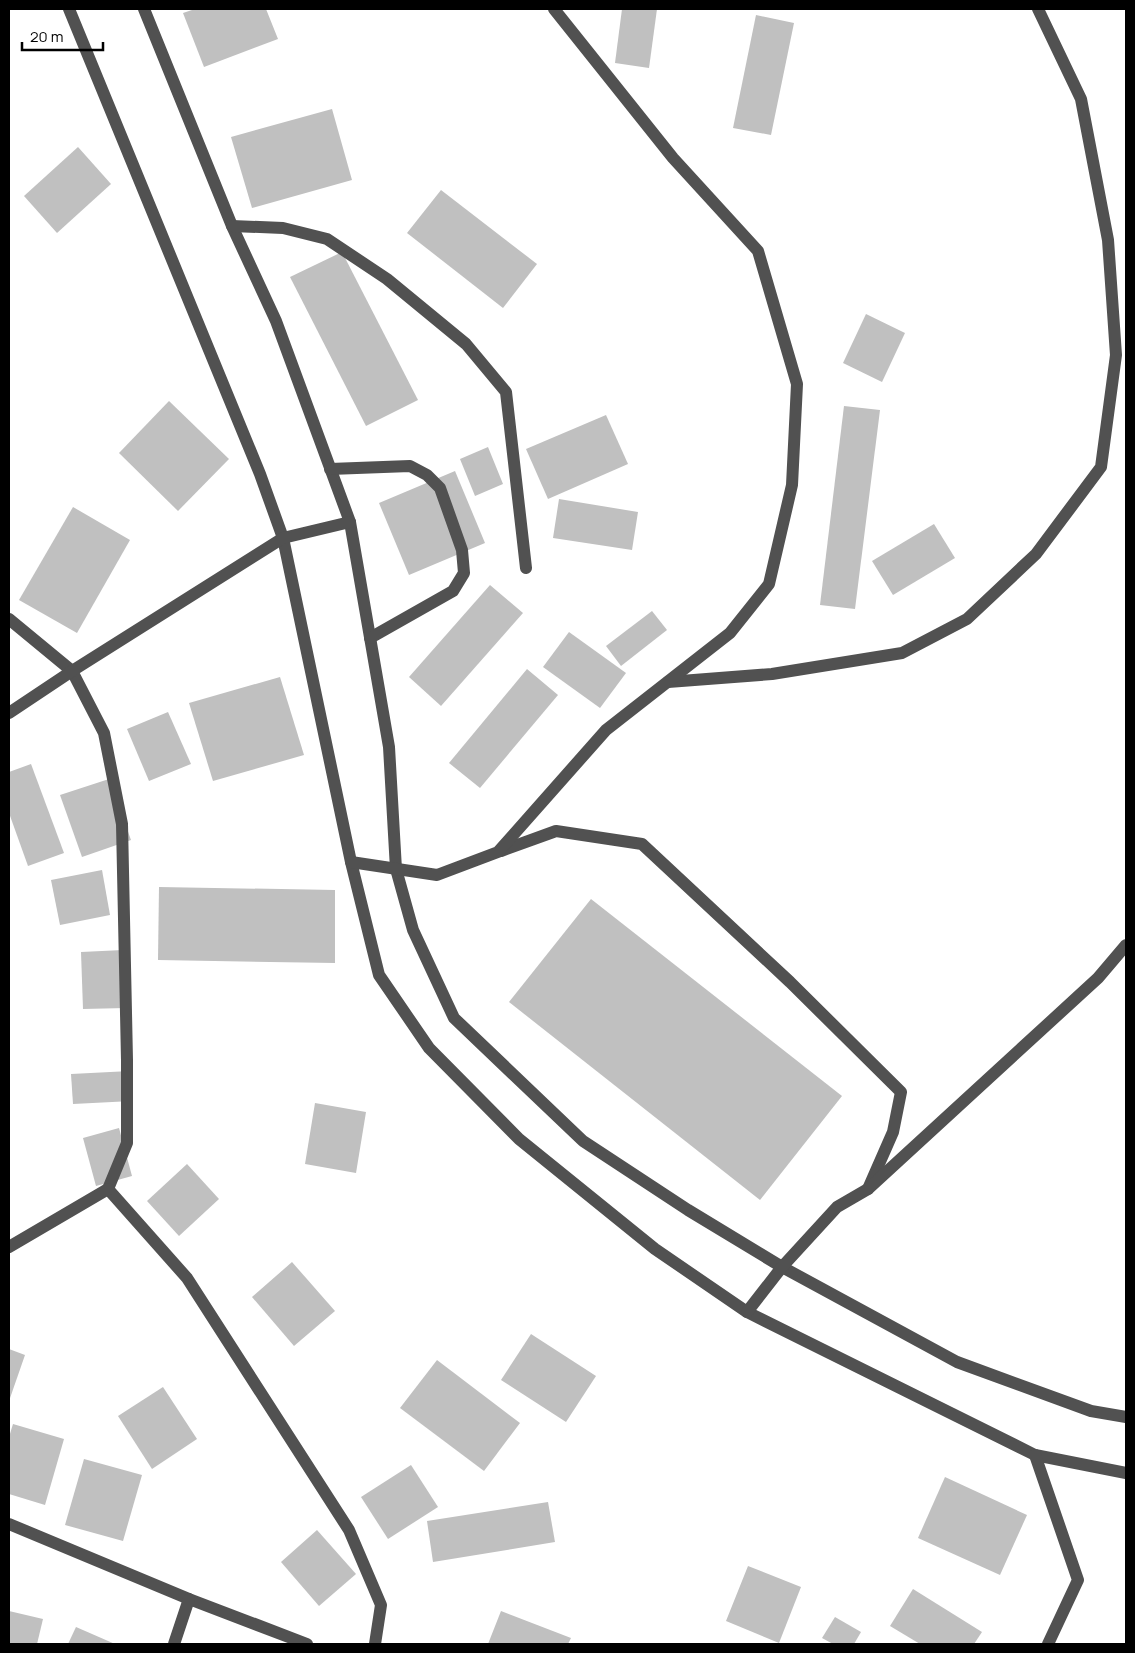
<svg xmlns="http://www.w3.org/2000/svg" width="1135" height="1653" viewBox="0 0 1135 1653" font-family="Manrope,sans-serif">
	<rect width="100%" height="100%" fill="#fff"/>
	<g fill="#c0c0c0">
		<polygon points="195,9 266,9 278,39 204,67 183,13"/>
		<polygon points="622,9 657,9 649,68 615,63"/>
		<polygon points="756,15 794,23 771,135 733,128"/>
		<polygon points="332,109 352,180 252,208 231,137"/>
		<polygon points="78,147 111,184 57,233 24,196"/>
		<polygon points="441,190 537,264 503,308 407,233"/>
		<polygon points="342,252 418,400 366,426 290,277"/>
		<polygon points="866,314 905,333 882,382 843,363"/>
		<polygon points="169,401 229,459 178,511 119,453"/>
		<polygon points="844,406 880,410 855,609 820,605"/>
		<polygon points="606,415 628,464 548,499 526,449"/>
		<polygon points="488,447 503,484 475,496 460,459"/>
		<polygon points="455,471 485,543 409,575 379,503"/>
		<polygon points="559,499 638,512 632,550 553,538"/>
		<polygon points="73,507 130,540 77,633 19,600"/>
		<polygon points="934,524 955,558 893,595 872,561"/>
		<polygon points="490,585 523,613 441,706 409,677"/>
		<polygon points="652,611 667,630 621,666 606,646"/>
		<polygon points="569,632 626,673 600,708 543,667"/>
		<polygon points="527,669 558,695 480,788 449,763"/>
		<polygon points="280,677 304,755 213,781 189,703"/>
		<polygon points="168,712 191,764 149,781 127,729"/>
		<polygon points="31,764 64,853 28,866 9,813 9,772"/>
		<polygon points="109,779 131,840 82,857 60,795"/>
		<polygon points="102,870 110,915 60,925 51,880"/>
		<polygon points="159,887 335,890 335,963 158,960"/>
		<polygon points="591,899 842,1096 760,1200 509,1002"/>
		<polygon points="123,950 126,1008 83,1009 81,952"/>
		<polygon points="130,1071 132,1101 73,1104 71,1074"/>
		<polygon points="315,1103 366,1112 356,1173 305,1164"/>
		<polygon points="119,1128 132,1176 96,1186 83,1138"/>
		<polygon points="187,1164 219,1199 179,1236 147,1201"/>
		<polygon points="292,1262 335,1311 294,1346 252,1297"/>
		<polygon points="531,1334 596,1376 566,1422 501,1380"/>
		<polygon points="9,1349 25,1355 9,1401"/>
		<polygon points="437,1360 520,1423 484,1471 400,1408"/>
		<polygon points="163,1387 197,1439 152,1469 118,1416"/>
		<polygon points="13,1424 64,1439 45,1505 9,1494 9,1437"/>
		<polygon points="84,1459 142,1475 123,1541 65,1525"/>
		<polygon points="411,1465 438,1507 388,1539 361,1497"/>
		<polygon points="945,1477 1027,1515 1000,1575 918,1538"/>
		<polygon points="548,1502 555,1542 433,1562 427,1521"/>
		<polygon points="317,1530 356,1574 319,1606 281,1562"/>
		<polygon points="748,1566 801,1587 779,1643 726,1621"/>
		<polygon points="913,1589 982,1632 974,1644 920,1644 890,1626"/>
		<polygon points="9,1611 43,1619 37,1644 9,1644"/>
		<polygon points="501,1611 571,1638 568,1644 488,1644"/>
		<polygon points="835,1617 861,1632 854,1644 833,1644 822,1638"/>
		<polygon points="76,1627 115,1644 68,1644"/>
	</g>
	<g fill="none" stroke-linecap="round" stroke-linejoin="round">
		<g stroke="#515151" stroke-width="12">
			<polyline points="69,9 260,474 283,538 351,862 379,975 429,1048 519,1139 655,1249 747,1312 1035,1455 1126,1473"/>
			<polyline points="144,9 232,226 276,321 350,522 389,747 396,869 413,930 454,1018 583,1141 688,1210 782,1267 957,1362 1091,1411 1126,1417"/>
			<polyline points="232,226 283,228 327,239 387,279 466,344 506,392 526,568"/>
			<polyline points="330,469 410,466 427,475 440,488 462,550 464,573 453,591 370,638"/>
			<polyline points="9,619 72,671 104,733 122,824 127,1060 127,1143 108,1189 187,1278 349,1530 381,1605 375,1644"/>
			<polyline points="668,682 772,674 902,653 967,619 1036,554 1101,467 1116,355 1108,240 1081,99 1038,9"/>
			<polyline points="9,713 72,671 283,538 350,522"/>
			<polyline points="501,851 556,831 642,844 790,982 901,1092 893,1132 868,1189"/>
			<polyline points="351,862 437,875 498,852 606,730 730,633 769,584 792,485 797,384 758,251 673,158 554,9"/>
			<polyline points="9,1247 108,1189"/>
			<polyline points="747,1312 782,1267 837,1207 868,1189 1098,978 1126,945"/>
			<polyline points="1035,1455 1078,1580 1048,1644"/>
			<polyline points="9,1524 189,1599 307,1644"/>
			<polyline points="174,1644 189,1599"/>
		</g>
	</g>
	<rect width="1135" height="1653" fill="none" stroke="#000000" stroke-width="20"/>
	<path d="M22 42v8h81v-8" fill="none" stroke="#000000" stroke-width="2.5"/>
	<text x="30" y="42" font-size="15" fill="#000000" stroke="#ffffff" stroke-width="4" paint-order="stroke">20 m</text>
</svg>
